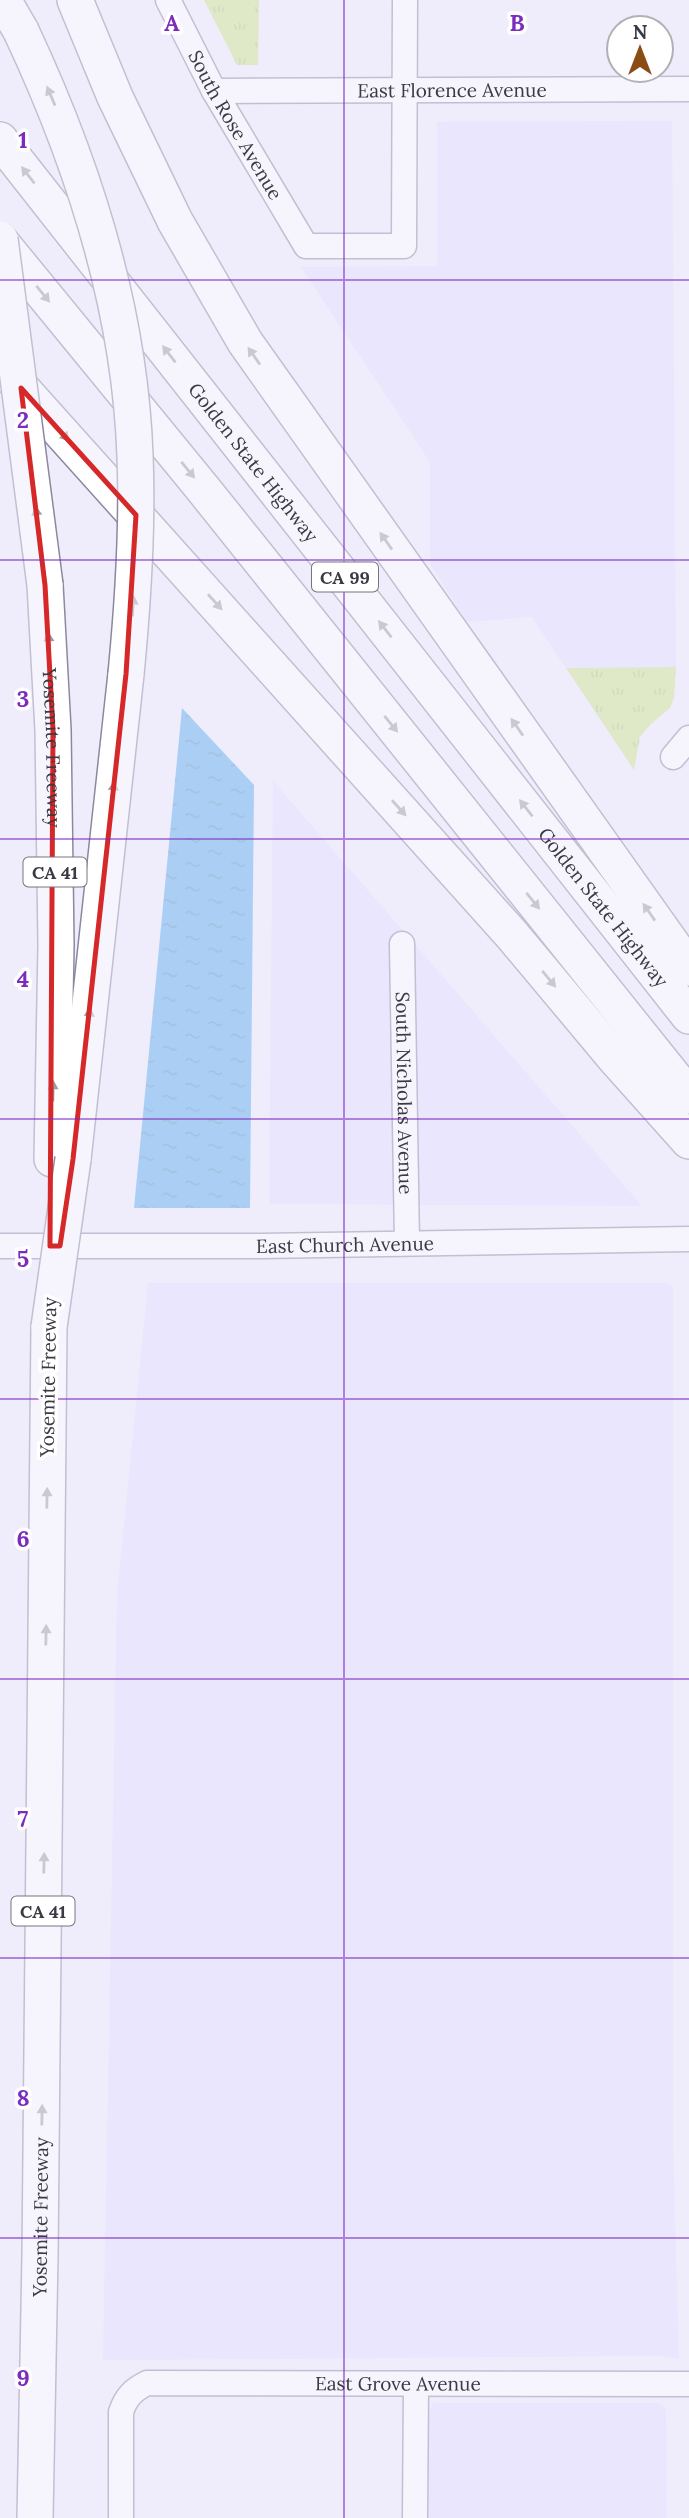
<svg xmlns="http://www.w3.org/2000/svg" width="689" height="2518" viewBox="0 0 689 2518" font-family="Lora,serif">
	<defs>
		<pattern id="grass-tufts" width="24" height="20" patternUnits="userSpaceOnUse" patternTransform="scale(1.75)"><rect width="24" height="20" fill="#cde58b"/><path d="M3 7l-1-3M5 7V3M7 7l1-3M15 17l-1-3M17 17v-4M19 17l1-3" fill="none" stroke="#b1c579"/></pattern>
		<pattern id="water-ripples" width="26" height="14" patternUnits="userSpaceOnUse" patternTransform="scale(1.75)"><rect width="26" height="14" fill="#59acec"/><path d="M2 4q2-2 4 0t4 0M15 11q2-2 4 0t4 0" fill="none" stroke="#4b8dc1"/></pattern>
	</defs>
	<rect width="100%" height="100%" fill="#efecfc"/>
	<g fill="#e3ddfe">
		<polygon points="672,121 676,667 566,668 532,617 467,622 430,564 430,462 301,267 437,266 437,122"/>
		<polygon points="273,781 642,1206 269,1204"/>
		<polygon points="148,1283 666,1283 671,1285 673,1290 673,2149 679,2359 663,2356 103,2360 117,1596"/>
		<polygon points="434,2403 658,2403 666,2409 667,2518 429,2518 428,2411"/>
	</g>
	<g fill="url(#grass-tufts)">
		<polygon points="204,0 259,0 258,65 237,65"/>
		<polygon points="676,667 674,698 670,708 651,724 640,737 634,770 566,668"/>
	</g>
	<polygon fill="url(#water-ripples)" points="182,708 254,785 250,1208 134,1208"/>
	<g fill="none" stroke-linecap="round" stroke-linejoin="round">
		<g stroke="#8d88a0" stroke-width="27">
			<g id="minor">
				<path id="s1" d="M168,0L214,91L306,246H404L405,0"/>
				<path id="s2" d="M214,91L689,89"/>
				<polyline points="673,757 689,738"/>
				<path id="s3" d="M402,944L407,1243"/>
				<path id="s4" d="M0,1246H261L689,1239"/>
				<path id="s5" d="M121,2518V2412C126,2397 133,2390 147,2383L689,2384"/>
				<polyline points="415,2518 416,2385"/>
			</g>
		</g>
		<g stroke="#8d88a0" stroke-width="38">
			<g id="highway">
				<polyline points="3,0 21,31"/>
				<polyline points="75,0 115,97 175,221 245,342 689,968"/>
				<path id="s6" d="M0,140L689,1016"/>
				<polyline points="0,241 204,490 689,1096"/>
				<polyline points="7,372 512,935 614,1057 689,1141"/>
				<path id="s7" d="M45,585L53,730L56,945L52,1159"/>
				<polyline points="73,1159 126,674"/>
				<path id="s8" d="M35,2518L40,2256L49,1327"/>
			</g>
		</g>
		<use href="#minor" stroke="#fff" stroke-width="24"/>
		<use href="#highway" stroke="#fff" stroke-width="35"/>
		<g stroke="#8d88a0" stroke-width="38" stroke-linecap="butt">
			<g id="highway-bridge">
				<path d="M21,31C83,163 130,309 135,456C138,529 133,602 126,674"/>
				<polyline points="0,239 45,585"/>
				<polyline points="49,1327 73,1159"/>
			</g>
		</g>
		<use href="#highway-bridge" stroke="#fff" stroke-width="35"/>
	</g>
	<defs><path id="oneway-solid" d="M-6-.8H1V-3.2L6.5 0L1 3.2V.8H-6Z" transform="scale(1.75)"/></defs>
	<g fill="#9d9ca2">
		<use href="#oneway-solid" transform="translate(51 96) rotate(-113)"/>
		<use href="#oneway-solid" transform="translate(28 175) rotate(-128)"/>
		<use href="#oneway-solid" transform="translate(43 294) rotate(51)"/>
		<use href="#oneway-solid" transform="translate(169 354) rotate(-128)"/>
		<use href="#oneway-solid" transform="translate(254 356) rotate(-125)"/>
		<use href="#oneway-solid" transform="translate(62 433) rotate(48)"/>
		<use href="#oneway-solid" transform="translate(188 470) rotate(51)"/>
		<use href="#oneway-solid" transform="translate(37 517) rotate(-97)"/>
		<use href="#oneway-solid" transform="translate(386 541) rotate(-125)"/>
		<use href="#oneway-solid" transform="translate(215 602) rotate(48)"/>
		<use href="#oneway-solid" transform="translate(133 606) rotate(-86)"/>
		<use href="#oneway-solid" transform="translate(385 629) rotate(-128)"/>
		<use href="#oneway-solid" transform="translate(49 643) rotate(-93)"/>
		<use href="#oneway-solid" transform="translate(391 724) rotate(51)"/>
		<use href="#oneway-solid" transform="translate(517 727) rotate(-125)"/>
		<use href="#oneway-solid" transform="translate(113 792) rotate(-84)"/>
		<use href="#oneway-solid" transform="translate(399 808) rotate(48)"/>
		<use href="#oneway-solid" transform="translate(526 808) rotate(-128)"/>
		<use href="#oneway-solid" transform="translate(533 901) rotate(51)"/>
		<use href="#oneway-solid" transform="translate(649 912) rotate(-125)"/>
		<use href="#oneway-solid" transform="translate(549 979) rotate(50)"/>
		<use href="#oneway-solid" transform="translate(89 1018) rotate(-84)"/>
		<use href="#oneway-solid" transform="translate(53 1091) rotate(-89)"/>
		<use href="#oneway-solid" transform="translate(47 1498) rotate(-89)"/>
		<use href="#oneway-solid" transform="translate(46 1635) rotate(-89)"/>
		<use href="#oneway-solid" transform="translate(44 1863) rotate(-89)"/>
		<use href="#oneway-solid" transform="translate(42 2115) rotate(-89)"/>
	</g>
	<path d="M0 0H689V2518H0ZM21,388L136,515L126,674L73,1159L60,1246H50L53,730L45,585Z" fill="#efecfc" fill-opacity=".55" fill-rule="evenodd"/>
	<path fill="none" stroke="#d62828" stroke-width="5" stroke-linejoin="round" d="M21,388L136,515L126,674L73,1159L60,1246H50L53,730L45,585Z"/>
	<path fill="none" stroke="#7b2cbf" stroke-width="2" stroke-opacity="0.55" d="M344,0V2518M0,280H689M0,560H689M0,839H689M0,1119H689M0,1399H689M0,1679H689M0,1958H689M0,2238H689"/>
	<g text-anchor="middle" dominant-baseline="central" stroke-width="7" stroke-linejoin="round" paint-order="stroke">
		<g fill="#fff" stroke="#76747c" stroke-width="2">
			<rect x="312" y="562.5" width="66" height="29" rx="5"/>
			<rect x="23.5" y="857.5" width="63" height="29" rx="5"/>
			<rect x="11.5" y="1896.5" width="63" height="29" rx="5"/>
		</g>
		<g font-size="18" font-weight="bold" fill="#3b3944">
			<text x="345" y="577">CA 99</text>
			<text x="55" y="872">CA 41</text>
			<text x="43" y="1911">CA 41</text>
		</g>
		<g font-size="19" fill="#3b3944" stroke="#fff">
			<text stroke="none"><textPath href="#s2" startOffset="238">East Florence Avenue</textPath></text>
			<text stroke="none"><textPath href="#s1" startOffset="142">South Rose Avenue</textPath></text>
			<text stroke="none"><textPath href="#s6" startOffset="410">Golden State Highway</textPath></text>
			<text stroke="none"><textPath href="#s7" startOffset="163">Yosemite Freeway</textPath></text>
			<text stroke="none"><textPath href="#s6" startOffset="976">Golden State Highway</textPath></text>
			<text stroke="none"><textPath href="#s3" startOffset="149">South Nicholas Avenue</textPath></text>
			<text stroke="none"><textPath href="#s4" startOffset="345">East Church Avenue</textPath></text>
			<text transform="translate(48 1377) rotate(-89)">Yosemite Freeway</text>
			<text stroke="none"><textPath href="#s8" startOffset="301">Yosemite Freeway</textPath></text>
			<text stroke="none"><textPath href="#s5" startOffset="397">East Grove Avenue</textPath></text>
		</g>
	</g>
	<g font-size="23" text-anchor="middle" font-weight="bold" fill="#7b2cbf" stroke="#fff" stroke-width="7" stroke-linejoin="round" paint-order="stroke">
		<text x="172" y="31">A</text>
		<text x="517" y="31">B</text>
		<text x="23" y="148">1</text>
		<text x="23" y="428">2</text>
		<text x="23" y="707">3</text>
		<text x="23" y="987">4</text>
		<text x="23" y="1267">5</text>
		<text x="23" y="1547">6</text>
		<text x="23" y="1827">7</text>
		<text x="23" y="2106">8</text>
		<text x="23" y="2386">9</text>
	</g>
	<g transform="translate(640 49)"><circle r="33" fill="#ffffff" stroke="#b1b0b4" stroke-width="2"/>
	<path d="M0-5L12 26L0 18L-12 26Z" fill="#8b4b15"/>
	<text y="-10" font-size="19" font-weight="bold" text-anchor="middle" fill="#3b3944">N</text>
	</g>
</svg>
